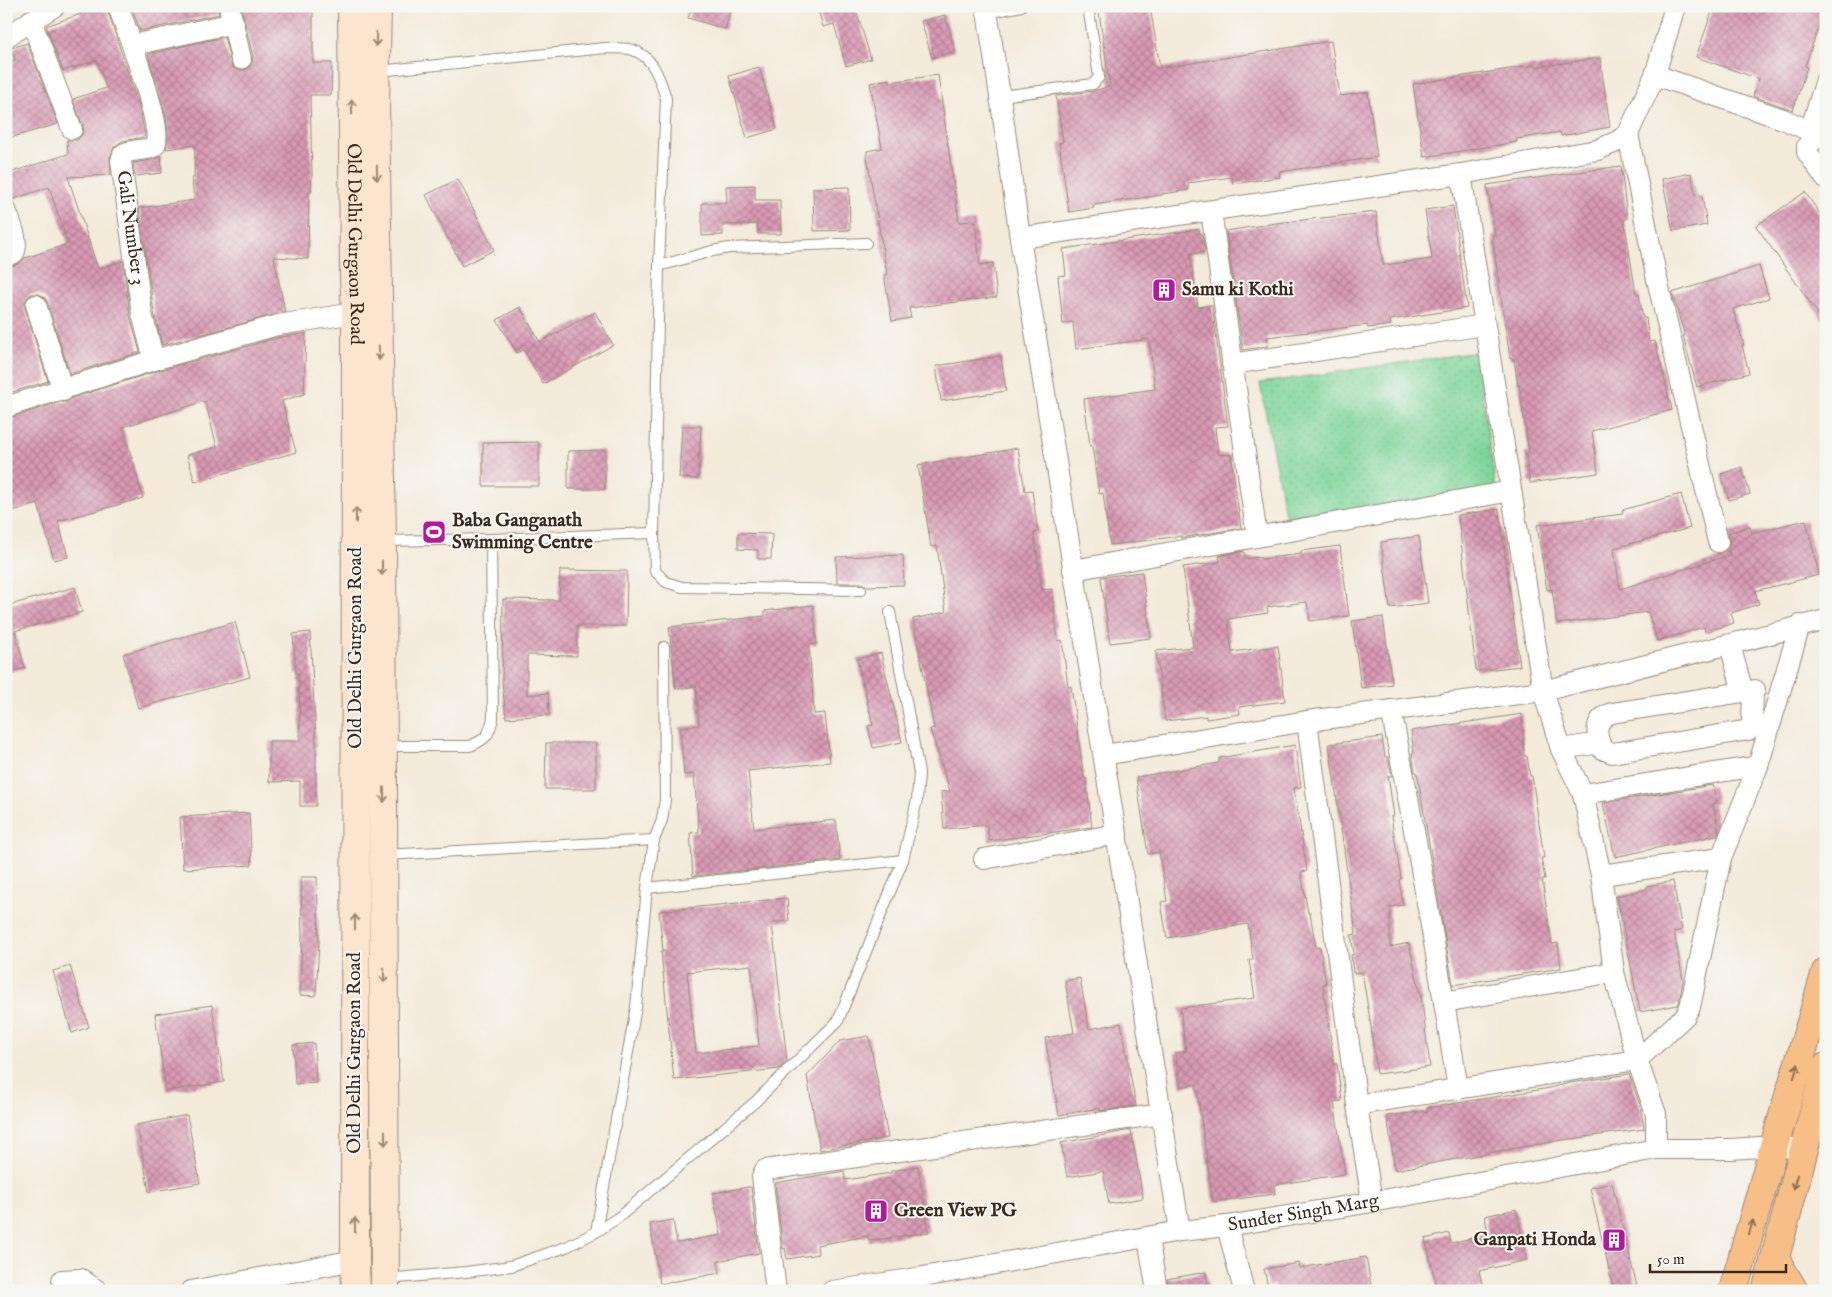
<svg xmlns="http://www.w3.org/2000/svg" width="1832" height="1297" viewBox="0 0 1832 1297" font-family="'IM FELL English',serif">
	<defs>
		<pattern id="park-dots" width="8" height="8" patternUnits="userSpaceOnUse" patternTransform="scale(1.25)"><rect width="8" height="8" fill="#7ed59a"/><path d="M2 2h.1M6 6h.1" fill="none" stroke="#6eb784" stroke-width="1.8" stroke-linecap="round"/></pattern>
		<pattern id="building-cross-hatch" width="8" height="8" patternUnits="userSpaceOnUse" patternTransform="scale(1.25)"><rect width="8" height="8" fill="#d99ab4"/><path d="M0 0l8 8M0 8l8-8" fill="none" stroke="#b17e92"/></pattern>
	</defs>
	<rect width="100%" height="100%" fill="#f6f6f2"/>
	<filter id="ink" filterUnits="userSpaceOnUse"><feTurbulence type="fractalNoise" baseFrequency=".02" numOctaves="2"/><feDisplacementMap in="SourceGraphic" scale="10" xChannelSelector="R" yChannelSelector="G"/><feConvolveMatrix kernelMatrix="1 2 1 2 8 2 1 2 1" color-interpolation-filters="sRGB"/></filter>
	<filter id="wash" filterUnits="userSpaceOnUse"><feTurbulence type="fractalNoise" baseFrequency=".0096" numOctaves="4" result="noise"/><feDisplacementMap in="SourceGraphic" scale="20" xChannelSelector="R" yChannelSelector="G"/><feGaussianBlur stdDeviation="1.12" result="paint"/><feColorMatrix in="noise" values="0 0 0 0 0 0 0 0 0 0 0 0 0 0 0 0 0 1.4 0 .05"/><feComposite in="paint" operator="in"/></filter>
	<g filter="url(#wash)">
		<rect width="100%" height="100%" fill="#f3eada"/>
		<polygon fill="url(#park-dots)" stroke="#5c805c" points="1476,352 1496,489 1286,520 1260,383"/>
		<g id="blocks">
			<g fill="url(#building-cross-hatch)" fill-rule="evenodd">
				<polygon points="87,6 106,6 138,103 145,135 144,137 122,141 114,147 110,158 111,175 68,177 98,269 123,261 130,316 140,352 70,374 47,301 44,297 39,294 32,294 28,297 25,302 25,308 48,381 6,394 6,268 18,264 25,258 68,244 49,187 11,200 6,198 6,174 68,154 67,140 77,140 81,136 84,130 73,99 106,88 97,60 63,71 46,26 81,14 80,9"/>
				<polygon points="131,6 217,6 219,14 140,31"/>
				<polygon points="241,6 313,6 313,63 332,63 331,95 310,95 312,174 311,192 309,192 308,259 274,257 285,312 162,345 154,312 139,208 194,200 192,178 194,178 195,149 194,145 166,149 168,134 166,117 148,54 224,37 232,67 238,70 244,70 249,68 252,63 253,57"/>
				<polygon points="692,6 732,6 725,29 688,18"/>
				<polygon points="817,6 855,6 871,59 846,66 834,24 823,27"/>
				<polygon points="1098,6 1150,6 1160,68 1331,41 1340,96 1368,92 1377,157 1279,172 1280,177 1233,184 1232,177 1188,183 1189,190 1162,194 1162,195 1093,205 1094,208 1069,212 1059,143 1063,142 1056,96 1094,91 1110,86"/>
				<polygon points="1714,6 1826,6 1805,66 1807,67 1793,110 1753,96 1759,79 1696,57"/>
				<polygon points="945,15 955,51 932,58 921,21"/>
				<polygon points="27,43 58,124 6,139 6,63 15,60 11,48"/>
				<polygon points="1600,58 1610,127 1561,136 1560,132 1516,139 1517,142 1424,157 1413,84 1535,65 1535,67"/>
				<polygon points="759,67 777,129 747,138 729,76"/>
				<polygon points="938,75 959,222 975,221 980,265 993,263 997,297 909,308 911,318 892,321 884,275 887,275 867,157 867,151 882,148 870,83 889,79 890,82"/>
				<polygon points="161,156 162,173 135,176 133,163 152,160"/>
				<polygon points="1621,166 1627,219 1624,219 1636,294 1639,294 1643,318 1646,318 1649,342 1655,341 1672,410 1592,431 1598,473 1530,483 1525,453 1529,453 1519,385 1518,386 1514,359 1510,359 1492,235 1495,235 1487,185"/>
				<polygon points="1691,173 1696,197 1702,196 1707,225 1673,231 1662,179"/>
				<polygon points="458,179 494,250 462,266 426,195"/>
				<polygon points="755,185 755,200 780,200 781,234 758,234 757,224 723,225 723,235 702,236 702,203 727,203 726,186"/>
				<polygon points="849,187 850,230 814,231 813,188"/>
				<polygon points="1805,192 1826,223 1826,325 1756,226"/>
				<polygon points="1453,206 1467,308 1390,320 1391,325 1368,328 1367,325 1267,337 1268,346 1243,350 1226,231 1276,223 1376,212 1383,265 1432,259 1425,210"/>
				<polygon points="1199,229 1200,234 1202,234 1205,252 1190,254 1198,307 1212,305 1228,426 1215,427 1218,454 1231,455 1241,528 1181,538 1181,536 1110,545 1103,493 1099,494 1092,446 1090,446 1084,399 1155,389 1149,339 1076,349 1073,322 1063,324 1058,276 1066,275 1063,249"/>
				<polygon points="1759,266 1769,298 1733,309 1744,345 1742,345 1749,373 1697,387 1683,336 1685,336 1672,293"/>
				<polygon points="520,307 540,342 595,312 613,345 543,384 524,350 517,353 497,320"/>
				<polygon points="306,333 304,394 282,401 296,452 195,482 187,455 217,447 205,401 123,427 143,498 58,521 68,557 54,560 38,504 12,511 6,489 6,419 60,402 67,402 72,398 157,371 281,337"/>
				<polygon points="1001,356 1006,391 941,401 936,366"/>
				<polygon points="682,426 701,426 698,479 679,478"/>
				<polygon points="539,442 539,486 483,486 483,443"/>
				<polygon points="1018,448 1025,491 1032,490 1038,532 1034,533 1042,590 1052,589 1058,641 1062,640 1068,686 1071,686 1084,778 1086,778 1092,827 989,841 987,825 944,829 941,792 950,791 930,729 934,728 913,619 946,612 937,546 931,547 918,465"/>
				<polygon points="605,450 605,489 568,489 568,451"/>
				<polygon points="1742,467 1750,494 1729,500 1721,474"/>
				<polygon points="1681,494 1690,528 1614,548 1620,589 1730,555 1728,548 1730,540 1728,533 1750,526 1752,533 1806,520 1819,575 1755,591 1759,604 1731,613 1734,623 1705,632 1704,627 1657,641 1648,612 1557,624 1552,589 1547,590 1537,525 1623,514 1622,510"/>
				<polygon points="1499,509 1520,666 1476,671 1458,515"/>
				<polygon points="738,533 772,534 771,559 758,559 758,550 738,549"/>
				<polygon points="1419,536 1428,603 1390,608 1381,542"/>
				<polygon points="1340,546 1349,616 1310,621 1307,602 1267,607 1268,613 1228,619 1232,652 1278,646 1285,701 1239,707 1240,714 1206,719 1206,716 1165,721 1156,651 1193,647 1183,567 1220,562 1219,556 1244,551 1245,559 1260,557 1261,559 1301,554 1301,551"/>
				<polygon points="903,555 904,585 867,586 861,583 837,583 836,557"/>
				<polygon points="560,570 627,571 626,626 577,626 577,656 527,655 527,695 548,693 549,715 506,718 502,682 503,599 559,600"/>
				<polygon points="1142,572 1151,638 1110,643 1101,577"/>
				<polygon points="75,587 82,612 15,631 25,668 6,673 6,606"/>
				<polygon points="813,605 817,644 809,645 814,714 825,713 830,762 748,771 754,829 836,820 840,860 693,876 690,833 699,832 694,774 684,775 680,727 699,725 696,686 676,689 669,627 765,616 765,611"/>
				<polygon points="1383,617 1392,684 1361,688 1352,621"/>
				<polygon points="235,622 250,677 138,708 123,654"/>
				<polygon points="310,632 316,740 316,806 300,806 300,781 269,782 269,741 300,741 299,673 296,674 293,634"/>
				<polygon points="881,653 902,742 873,748 868,726 873,725 857,659"/>
				<polygon points="1522,714 1524,756 1527,756 1530,776 1532,776 1544,858 1541,858 1545,879 1542,879 1552,944 1558,943 1561,968 1453,985 1417,772 1415,772 1412,753 1414,753 1411,731"/>
				<polygon points="1382,737 1385,757 1388,757 1392,776 1388,776 1394,816 1391,816 1401,879 1399,880 1403,905 1390,907 1390,947 1409,943 1422,1002 1430,1067 1377,1074 1370,1020 1362,972 1353,973 1351,955 1354,954 1351,935 1356,934 1329,744"/>
				<polygon points="546,743 596,743 596,789 545,789"/>
				<polygon points="1295,745 1301,787 1294,788 1307,871 1301,872 1308,913 1310,913 1316,948 1320,947 1326,984 1323,984 1334,1064 1337,1064 1342,1101 1334,1102 1345,1174 1274,1185 1275,1194 1213,1202 1196,1084 1181,1087 1175,1053 1186,1051 1180,1008 1255,998 1249,960 1253,959 1248,924 1167,938 1161,902 1167,901 1159,852 1148,854 1136,777 1219,763 1219,758"/>
				<polygon points="1713,785 1717,803 1713,804 1719,831 1717,835 1615,857 1603,803"/>
				<polygon points="249,813 252,865 183,869 180,817"/>
				<polygon points="301,877 317,877 319,942 316,996 300,995 302,936"/>
				<polygon points="1673,881 1682,930 1674,932 1683,980 1679,1003 1678,1005 1640,1012 1617,896 1647,889 1647,886"/>
				<path d="M787,898L789,921L772,923L787,1061L779,1069L674,1080L661,951H663L659,911ZM751,965L759,1046L696,1053L687,972Z"/>
				<polygon points="70,966 89,1027 72,1033 53,971"/>
				<polygon points="1080,978 1089,1029 1121,1023 1136,1106 1100,1111 1100,1108 1059,1115 1045,1038 1074,1033 1065,981"/>
				<polygon points="212,1005 224,1082 166,1091 155,1014"/>
				<polygon points="869,1036 888,1138 820,1150 807,1076 840,1041"/>
				<polygon points="314,1043 316,1083 295,1084 293,1045"/>
				<polygon points="1629,1074 1640,1105 1644,1129 1556,1141 1395,1170 1387,1116 1427,1111 1427,1108 1550,1088 1570,1083"/>
				<polygon points="187,1115 200,1183 149,1192 137,1125"/>
				<polygon points="1131,1130 1143,1198 1109,1204 1103,1171 1067,1177 1061,1143"/>
				<polygon points="918,1166 929,1232 869,1241 868,1236 817,1245 818,1254 787,1259 785,1248 783,1249 775,1183 844,1171 845,1180 891,1173 891,1171"/>
				<polygon points="1612,1183 1638,1291 1614,1291 1590,1188"/>
				<polygon points="748,1187 751,1187 759,1253 718,1261 720,1273 660,1284 650,1224 673,1220 677,1243 721,1235 713,1193"/>
				<polygon points="1516,1209 1527,1260 1479,1271 1483,1288 1470,1291 1438,1291 1425,1239 1449,1233 1451,1243 1488,1234 1485,1216"/>
				<polygon points="1366,1257 1372,1291 1276,1291 1275,1285 1268,1287 1264,1269 1299,1263 1300,1268"/>
				<polygon points="1206,1272 1209,1291 1169,1291 1167,1279"/>
			</g>
		</g>
	</g>
	<g filter="url(#ink)">
		<use href="#blocks" fill-opacity="0" stroke="#978a7c" stroke-width="1"/>
		<g fill="none" stroke-linecap="round" stroke-linejoin="round">
			<g stroke="#978a7c" stroke-width="12">
				<g id="lane">
					<polyline points="987,13 1021,6"/>
					<path d="M378,71L605,48C613,49 625,47 633,50C654,57 660,80 666,98L659,266L654,533L655,571L666,582L682,587L861,590"/>
					<polyline points="1001,96 1093,84 1099,77 1088,6"/>
					<polyline points="659,266 712,251 729,248 866,243"/>
					<polyline points="383,541 491,539 654,533"/>
					<path d="M384,746H470C487,739 489,735 493,718L491,539"/>
					<polyline points="385,855 654,840"/>
					<polyline points="647,888 903,860"/>
					<polyline points="596,1232 636,1007 647,888 654,840 662,820 665,800 664,647"/>
					<polyline points="386,1279 466,1272 511,1266 566,1247 596,1232 619,1217 755,1102 838,1021 903,860 917,800 919,773 890,612"/>
				</g>
			</g>
			<g stroke="#978a7c" stroke-width="22">
				<g id="street">
					<path id="s1" d="M118,6C125,26 165,130 155,145C151,152 132,148 123,154L121,161L142,314L154,360"/>
					<polyline points="229,6 241,59"/>
					<path d="M986,6C999,83 1009,161 1020,238L1180,1231"/>
					<polyline points="31,20 72,129"/>
					<polyline points="6,37 55,6"/>
					<polyline points="133,45 234,23"/>
					<polyline points="1655,75 1783,119 1819,135"/>
					<polyline points="1826,130 1807,146 1807,152 1826,179"/>
					<polyline points="1810,131 1826,80"/>
					<polyline points="1628,134 1656,275 1718,542"/>
					<polyline points="1461,174 1543,691 1561,749 1583,794 1601,875 1614,972 1637,1060 1656,1114 1656,1149"/>
					<path d="M6,210C10,222 20,241 14,253L6,256"/>
					<polyline points="1211,211 1257,537"/>
					<polyline points="1020,238 1461,174 1597,150 1616,142 1628,134 1655,75 1675,6"/>
					<polyline points="36,305 63,391"/>
					<polyline points="1232,364 1484,325"/>
					<polyline points="6,407 154,360 278,325 368,311"/>
					<polyline points="1073,570 1511,491"/>
					<polyline points="1730,645 1743,692 1755,690"/>
					<path d="M1743,692L1612,713C1594,719 1595,733 1602,749L1612,753L1749,730L1752,724L1753,691"/>
					<path d="M1391,710C1416,835 1438,962 1458,1089"/>
					<polyline points="1307,721 1357,1105 1372,1202"/>
					<polyline points="1561,749 1600,743"/>
					<polyline points="1104,755 1307,721 1543,691 1826,620"/>
					<polyline points="1583,794 1758,766"/>
					<polyline points="984,859 1117,834"/>
					<polyline points="1601,875 1721,858"/>
					<polyline points="1444,1002 1614,972"/>
					<polyline points="1357,1105 1637,1060 1685,1016 1690,1007 1721,858 1758,766 1800,625"/>
					<polyline points="1227,1226 1244,1291"/>
					<polyline points="1148,1238 1157,1291"/>
					<polyline points="62,1280 81,1279 98,1291"/>
					<polyline points="191,1291 355,1260"/>
					<polyline points="776,1291 762,1176 765,1170 1162,1114"/>
					<path id="s2" d="M832,1291L917,1278L1180,1231L1227,1226L1372,1202L1656,1149H1731L1774,1146L1803,1149"/>
				</g>
			</g>
			<g stroke="#978a7c" stroke-width="30">
				<g id="secondary">
					<path id="s3" d="M352,6L354,277L356,313L355,1260L356,1291"/>
					<polyline points="377,6 375,106 382,541 385,1291"/>
				</g>
			</g>
			<g stroke="#978a7c" stroke-width="30">
				<g id="primary">
					<polyline points="1775,1259 1794,1291"/>
					<polyline points="1733,1291 1774,1146 1826,972"/>
					<polyline points="1766,1291 1826,1067"/>
				</g>
			</g>
			<use href="#lane" stroke="#fff" stroke-width="10"/>
			<use href="#street" stroke="#fff" stroke-width="20"/>
			<use href="#secondary" stroke="#fce5cf" stroke-width="28"/>
			<use href="#primary" stroke="#f7be88" stroke-width="28"/>
		</g>
		<defs><path id="oneway-shaft" d="M-6 0H5M1.5-3L5.5 0L1.5 3" fill="none" stroke-width="1.6" stroke-linecap="round" stroke-linejoin="round" transform="scale(1.25)"/></defs>
		<g stroke="#9c8876">
			<use href="#oneway-shaft" transform="translate(376 39) rotate(91)"/>
			<use href="#oneway-shaft" transform="translate(352 107) rotate(-90)"/>
			<use href="#oneway-shaft" transform="translate(377 173) rotate(89)"/>
			<use href="#oneway-shaft" transform="translate(379 353) rotate(89)"/>
			<use href="#oneway-shaft" transform="translate(356 515) rotate(-90)"/>
			<use href="#oneway-shaft" transform="translate(382 568) rotate(90)"/>
			<use href="#oneway-shaft" transform="translate(384 795) rotate(90)"/>
			<use href="#oneway-shaft" transform="translate(355 922) rotate(-90)"/>
			<use href="#oneway-shaft" transform="translate(384 975) rotate(90)"/>
			<use href="#oneway-shaft" transform="translate(385 1138) rotate(90)"/>
			<use href="#oneway-shaft" transform="translate(355 1225) rotate(-90)"/>
		</g>
		<g stroke="#906d4e">
			<use href="#oneway-shaft" transform="translate(1796 1071) rotate(-73)"/>
			<use href="#oneway-shaft" transform="translate(1795 1182) rotate(105)"/>
			<use href="#oneway-shaft" transform="translate(1751 1227) rotate(-74)"/>
		</g>
	</g>
	<defs>
		<g id="building-square" transform="scale(1.25)"><rect x="-9" y="-9" width="18" height="18" rx="4" fill="#b5179e" stroke="#f6f6f2"/><path d="M-4-6H4V6H1V3H-1V6H-4ZM-2.5-4.3h1.7v1.8h-1.7ZM.8-4.3h1.7v1.8H.8ZM-2.5-1h1.7V.8h-1.7ZM.8-1h1.7V.8H.8Z" fill="#fff"/></g>
		<g id="stadium-square" transform="scale(1.25)"><rect x="-9" y="-9" width="18" height="18" rx="4" fill="#b5179e" stroke="#f6f6f2"/><path d="M0-5a6.5 5 0 1 0 0 10a6.5 5 0 1 0 0-10ZM-3.5-1.8h7v3.6h-7Z" fill="#fff"/></g>
	</defs>
	<g fill-rule="evenodd">
		<use href="#building-square" x="1164" y="290"/>
		<use href="#stadium-square" x="434" y="532"/>
		<use href="#building-square" x="876" y="1211"/>
		<use href="#building-square" x="1614" y="1240"/>
	</g>
	<g text-anchor="middle" dominant-baseline="central" stroke-width="4" stroke-linejoin="round" paint-order="stroke">
		<g font-size="19" fill="#3b2a1e" stroke="#f6f6f2">
			<text stroke="none"><textPath href="#s1" startOffset="254">Gali Number 3</textPath></text>
			<text stroke="none"><textPath href="#s3" startOffset="238">Old Delhi Gurgaon Road</textPath></text>
			<text transform="translate(356 648) rotate(-90)">Old Delhi Gurgaon Road</text>
			<text transform="translate(355 1053) rotate(-90)">Old Delhi Gurgaon Road</text>
			<text stroke="none"><textPath href="#s2" startOffset="478">Sunder Singh Marg</textPath></text>
		</g>
		<g font-size="19" font-weight="bold" fill="#3b2a1e" stroke="#f6f6f2" text-anchor="start">
			<text x="1182" y="290">Samu ki Kothi</text>
			<text x="452" y="521">Baba Ganganath<tspan x="452" dy="22">Swimming Centre</tspan></text>
			<text x="894" y="1211">Green View PG</text>
			<text x="1596" y="1240" text-anchor="end">Ganpati Honda</text>
		</g>
	</g>
	<rect width="1832" height="1297" fill="none" stroke="#f6f6f2" stroke-width="25"/>
	<path d="M1650 1264v8h136v-8" fill="none" stroke="#3b2a1e" stroke-width="2.5"/>
	<text x="1657" y="1264" font-size="15" fill="#3b2a1e" stroke="#f6f6f2" stroke-width="4" paint-order="stroke">50 m</text>
</svg>
